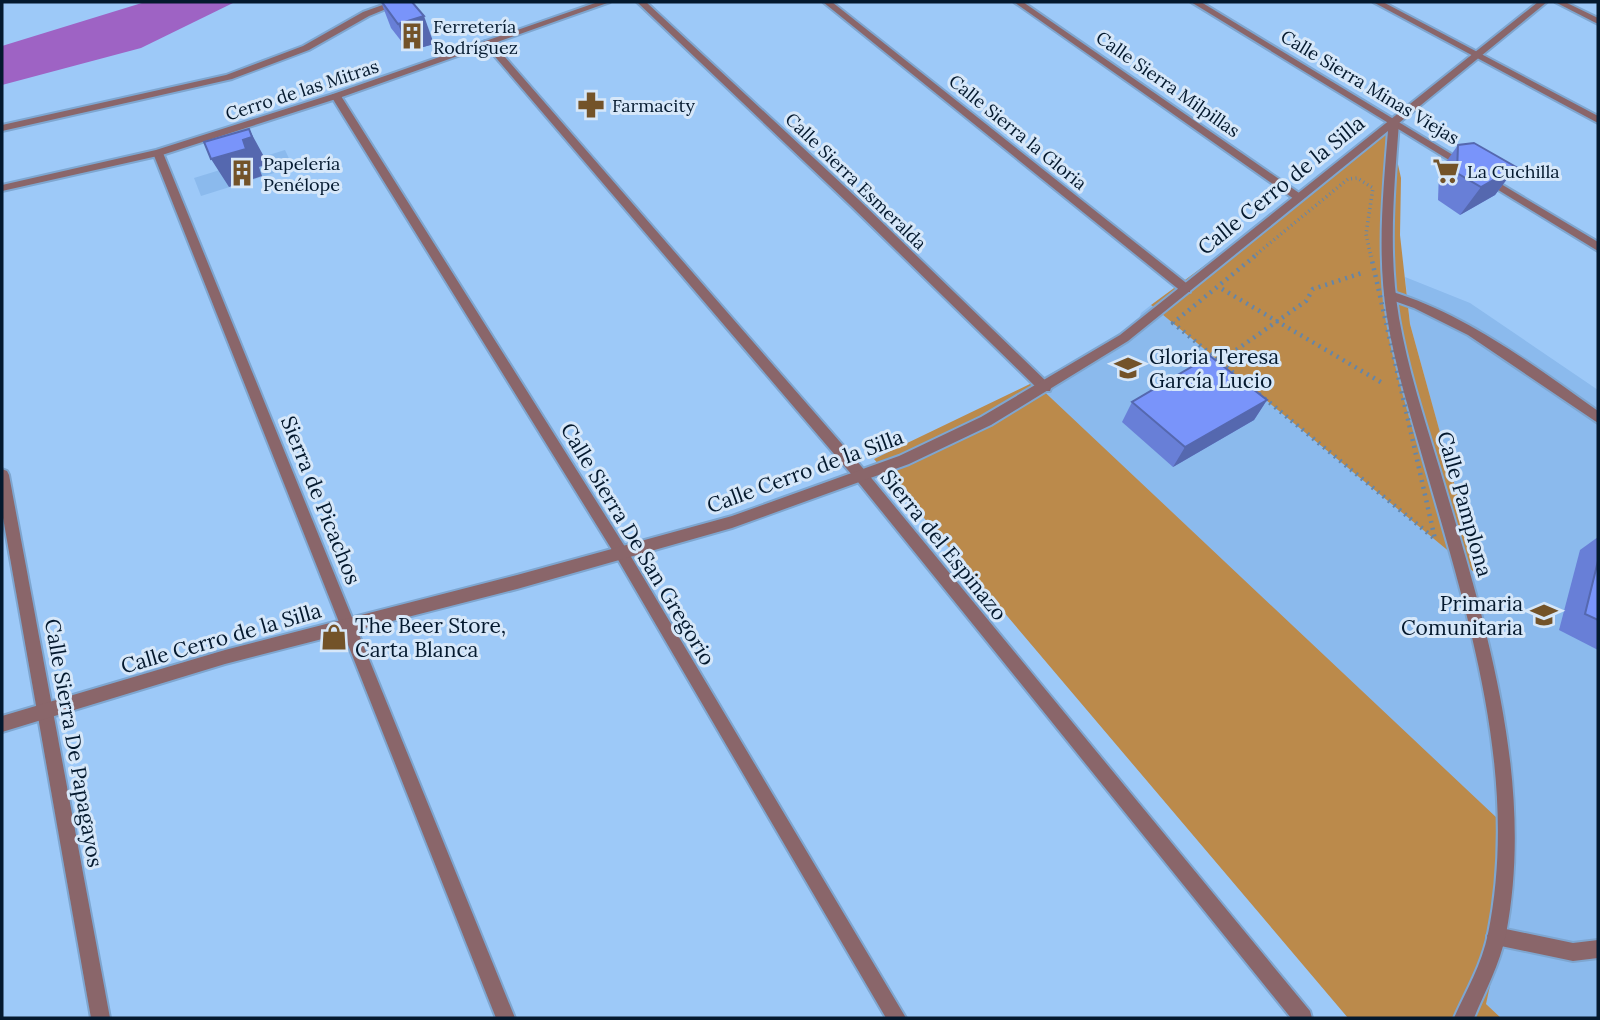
<svg xmlns="http://www.w3.org/2000/svg" width="1600" height="1020" viewBox="0 0 1600 1020" font-family="Lora,serif">
	<rect width="100%" height="100%" fill="#9dc9f8"/>
	<g fill="#8bbaed">
		<polygon points="285,150 293,167 201,196 194,178"/>
		<polygon points="1405,277 1470,303 1598,390 1598,1018 1501,1018 1486,1004 1034,382 1057,370 1084,368 1133,336 1141,313 1151,305 1479,575 1410,324"/>
	</g>
	<g fill="#bb8a4b">
		<polygon points="1390,129 1401,178 1400,235 1410,324 1480,577 1151,305"/>
		<polygon points="1034,382 1515,835 1514,875 1486,1004 1501,1018 1348,1018 874,459"/>
	</g>
	<polygon fill="#9e63c4" points="145,2 235,2 141,48 2,85 2,46"/>
	<g fill="none" stroke-linecap="round" stroke-linejoin="round">
		<g stroke="#7ea6d0" stroke-width="4">
			<polygon id="service" points="1496,927 1573,943 1598,940 1598,958 1573,961 1496,945 1490,942 1487,936 1490,930"/>
		</g>
		<g stroke="#7ea6d0" stroke-width="4">
			<g id="minor">
				<polygon points="391,2 403,2 369,16 309,50 232,79 2,131 2,125 226,75 303,46 363,12"/>
				<polygon points="637,2 646,2 858,199 1050,385 1051,388 1050,391 1040,391 850,205"/>
				<polygon points="823,2 832,2 1190,286 1190,292 1182,292"/>
				<polygon points="1014,2 1023,2 1302,195 1302,199 1294,199"/>
				<polygon points="1191,2 1201,2 1471,166 1466,169 1462,168"/>
				<polygon points="1373,2 1383,2 1598,116 1598,123"/>
				<polygon points="485,41 491,41 868,474 1310,1011 1312,1018 1291,1018 858,482 485,45"/>
				<polygon points="333,94 341,96 627,550 906,1018 886,1018 617,558 331,96"/>
				<polygon points="158,150 163,153 515,1018 496,1018 153,153"/>
				<polygon points="1486,175 1598,242 1598,251 1482,180 1481,178"/>
				<path d="M1390,291C1468,315 1533,365 1598,411V423L1468,335L1414,308L1386,298L1384,295Z"/>
				<polygon points="2,469 7,471 9,475 110,1018 91,1018 2,512"/>
			</g>
		</g>
		<g stroke="#7ea6d0" stroke-width="4">
			<g id="tertiary">
				<polygon points="598,2 610,2 339,98 162,155 2,191 2,185 156,150 333,94"/>
				<path d="M1538,2H1547L1399,123C1394,188 1388,253 1399,318C1408,369 1424,418 1439,467C1483,616 1536,777 1506,934C1500,964 1485,991 1474,1018H1454C1466,991 1482,964 1488,934C1520,777 1468,615 1425,466C1411,416 1395,367 1387,317C1377,255 1383,193 1388,131L1128,341L991,425L909,464L732,528L517,589L225,664L2,732V716L225,650L517,575L732,516L899,456L981,417L1120,335Z"/>
				<polygon points="1555,2 1565,2 1598,18 1598,24"/>
			</g>
		</g>
		<polyline stroke="#6386ab" stroke-width="3.5" stroke-dasharray="1 3.5" stroke-linecap="butt" points="1253,257 1348,179 1357,178 1373,188 1366,234 1371,257"/>
		<g stroke="#6386ab" stroke-width="4.5" stroke-dasharray="2 5" stroke-linecap="butt">
			<polyline points="1255,256 1173,323 1435,539 1371,256"/>
			<polyline points="1222,289 1384,384"/>
			<polyline points="1219,362 1306,301 1313,289 1365,272"/>
		</g>
		<use href="#service" fill="#8a666a" fill-rule="evenodd"/>
		<use href="#minor" fill="#8a666a" fill-rule="evenodd"/>
		<use href="#tertiary" fill="#8a666a" fill-rule="evenodd"/>
	</g>
	<g fill="#687fd7">
		<polygon points="381,2 434,44 409,51 391,28"/>
		<polygon points="1458,145 1516,167 1495,195 1460,215 1438,200 1439,172"/>
		<polygon points="1267,400 1254,420 1173,467 1122,422 1132,402"/>
		<polygon points="1598,537 1598,650 1559,630 1580,550"/>
	</g>
	<g fill="#5568af">
		<polygon points="424,16 434,44 409,51 398,24"/>
		<polygon points="249,129 268,164 259,167 262,176 229,187 211,159 243,140"/>
		<polygon points="1516,167 1495,195 1460,215 1481,187"/>
		<polygon points="1267,400 1254,420 1173,467 1185,447"/>
	</g>
	<g fill="#7994fa" stroke="#5568af" stroke-width="2">
		<polygon points="382,2 412,2 424,16 398,24"/>
		<polygon points="249,129 252,137 243,140 246,149 211,159 204,142"/>
		<polygon points="1474,143 1516,167 1481,187 1457,173 1458,145"/>
		<polygon points="1210,356 1267,400 1185,447 1132,402"/>
		<polygon points="1598,561 1598,620 1585,614"/>
	</g>
	<defs>
		<g id="building-bare" transform="scale(2.1)"><path d="M-4-6H4V6H1V3H-1V6H-4ZM-2.5-4.3h1.7v1.8h-1.7ZM.8-4.3h1.7v1.8H.8ZM-2.5-1h1.7V.8h-1.7ZM.8-1h1.7V.8H.8Z" fill="#735329" stroke="#d6e7f9" stroke-width="2.5" paint-order="stroke"/></g>
		<g id="pharmacy-bare" transform="scale(2.1)"><path d="M-2-6h4v4h4v4h-4v4h-4v-4h-4v-4h4Z" fill="#735329" stroke="#d6e7f9" stroke-width="2.5" paint-order="stroke"/></g>
		<g id="supermarket-bare" transform="scale(2.1)"><path d="M-6-5.5h2.5l.6 2H6L4.5 2H-2.5L-4.4-4H-6ZM-1.5 3.2a1.3 1.3 0 1 0 .1 0ZM3 3.2a1.3 1.3 0 1 0 .1 0Z" fill="#735329" stroke="#d6e7f9" stroke-width="2.5" paint-order="stroke"/></g>
		<g id="school-bare" transform="scale(2.1)"><path d="M0-5L7-2L0 1L-7-2ZM-4 1L0 2.5L4 1V4Q0 6-4 4Z" fill="#735329" stroke="#d6e7f9" stroke-width="2.5" paint-order="stroke"/></g>
		<g id="shop-bare" transform="scale(2.1)"><path d="M-5-2.5h2.3a2.7 3.5 0 0 1 5.4 0H5L5.5 6h-11ZM-1.5-2.5h3a1.5 2.3 0 0 0-3 0Z" fill="#735329" stroke="#d6e7f9" stroke-width="2.5" paint-order="stroke"/></g>
	</defs>
	<g fill-rule="evenodd">
		<use href="#building-bare" x="412" y="36"/>
		<use href="#pharmacy-bare" x="591" y="105"/>
		<use href="#supermarket-bare" x="1446" y="171"/>
		<use href="#building-bare" x="242" y="173"/>
		<use href="#school-bare" x="1128" y="368"/>
		<use href="#school-bare" x="1544" y="615"/>
		<use href="#shop-bare" x="334" y="637"/>
	</g>
	<g text-anchor="middle" dominant-baseline="central" stroke-width="6" stroke-linejoin="round" paint-order="stroke">
		<g font-size="18" fill="#04192e" stroke="#d6e7f9" text-anchor="start">
			<text x="433" y="26">Ferretería<tspan x="433" dy="21">Rodríguez</tspan></text>
			<text x="612" y="105">Farmacity</text>
			<text x="263" y="163">Papelería<tspan x="263" dy="21">Penélope</tspan></text>
			<text x="1467" y="171">La Cuchilla</text>
		</g>
		<g font-size="18" fill="#04192e" stroke="#d6e7f9">
			<text transform="translate(1168 84) rotate(35)">Calle Sierra Milpillas</text>
			<text transform="translate(1370 87) rotate(31)">Calle Sierra Minas Viejas</text>
			<text transform="translate(302 90) rotate(-18)">Cerro de las Mitras</text>
			<text transform="translate(1018 132) rotate(39)">Calle Sierra la Gloria</text>
			<text transform="translate(856 181) rotate(44)">Calle Sierra Esmeralda</text>
		</g>
		<g font-size="21" fill="#04192e" stroke="#d6e7f9">
			<text transform="translate(1281 185) rotate(-39)">Calle Cerro de la Silla</text>
			<text transform="translate(805 471) rotate(-20)">Calle Cerro de la Silla</text>
			<text transform="translate(321 500) rotate(68)">Sierra de Picachos</text>
			<text transform="translate(1465 504) rotate(74)">Calle Pamplona</text>
			<text transform="translate(638 544) rotate(59)">Calle Sierra De San Gregorio</text>
			<text transform="translate(944 545) rotate(51)">Sierra del Espinazo</text>
			<text transform="translate(221 638) rotate(-16)">Calle Cerro de la Silla</text>
			<text transform="translate(74 743) rotate(80)">Calle Sierra De Papagayos</text>
		</g>
		<g font-size="21" fill="#04192e" stroke="#d6e7f9" text-anchor="start">
			<text x="1149" y="356">Gloria Teresa<tspan x="1149" dy="24">García Lucio</tspan></text>
			<text x="1523" y="603" text-anchor="end">Primaria<tspan x="1523" dy="24">Comunitaria</tspan></text>
			<text x="355" y="625">The Beer Store,<tspan x="355" dy="24">Carta Blanca</tspan></text>
		</g>
	</g>
	<rect width="1600" height="1020" fill="none" stroke="#04192e" stroke-width="7"/>
</svg>
